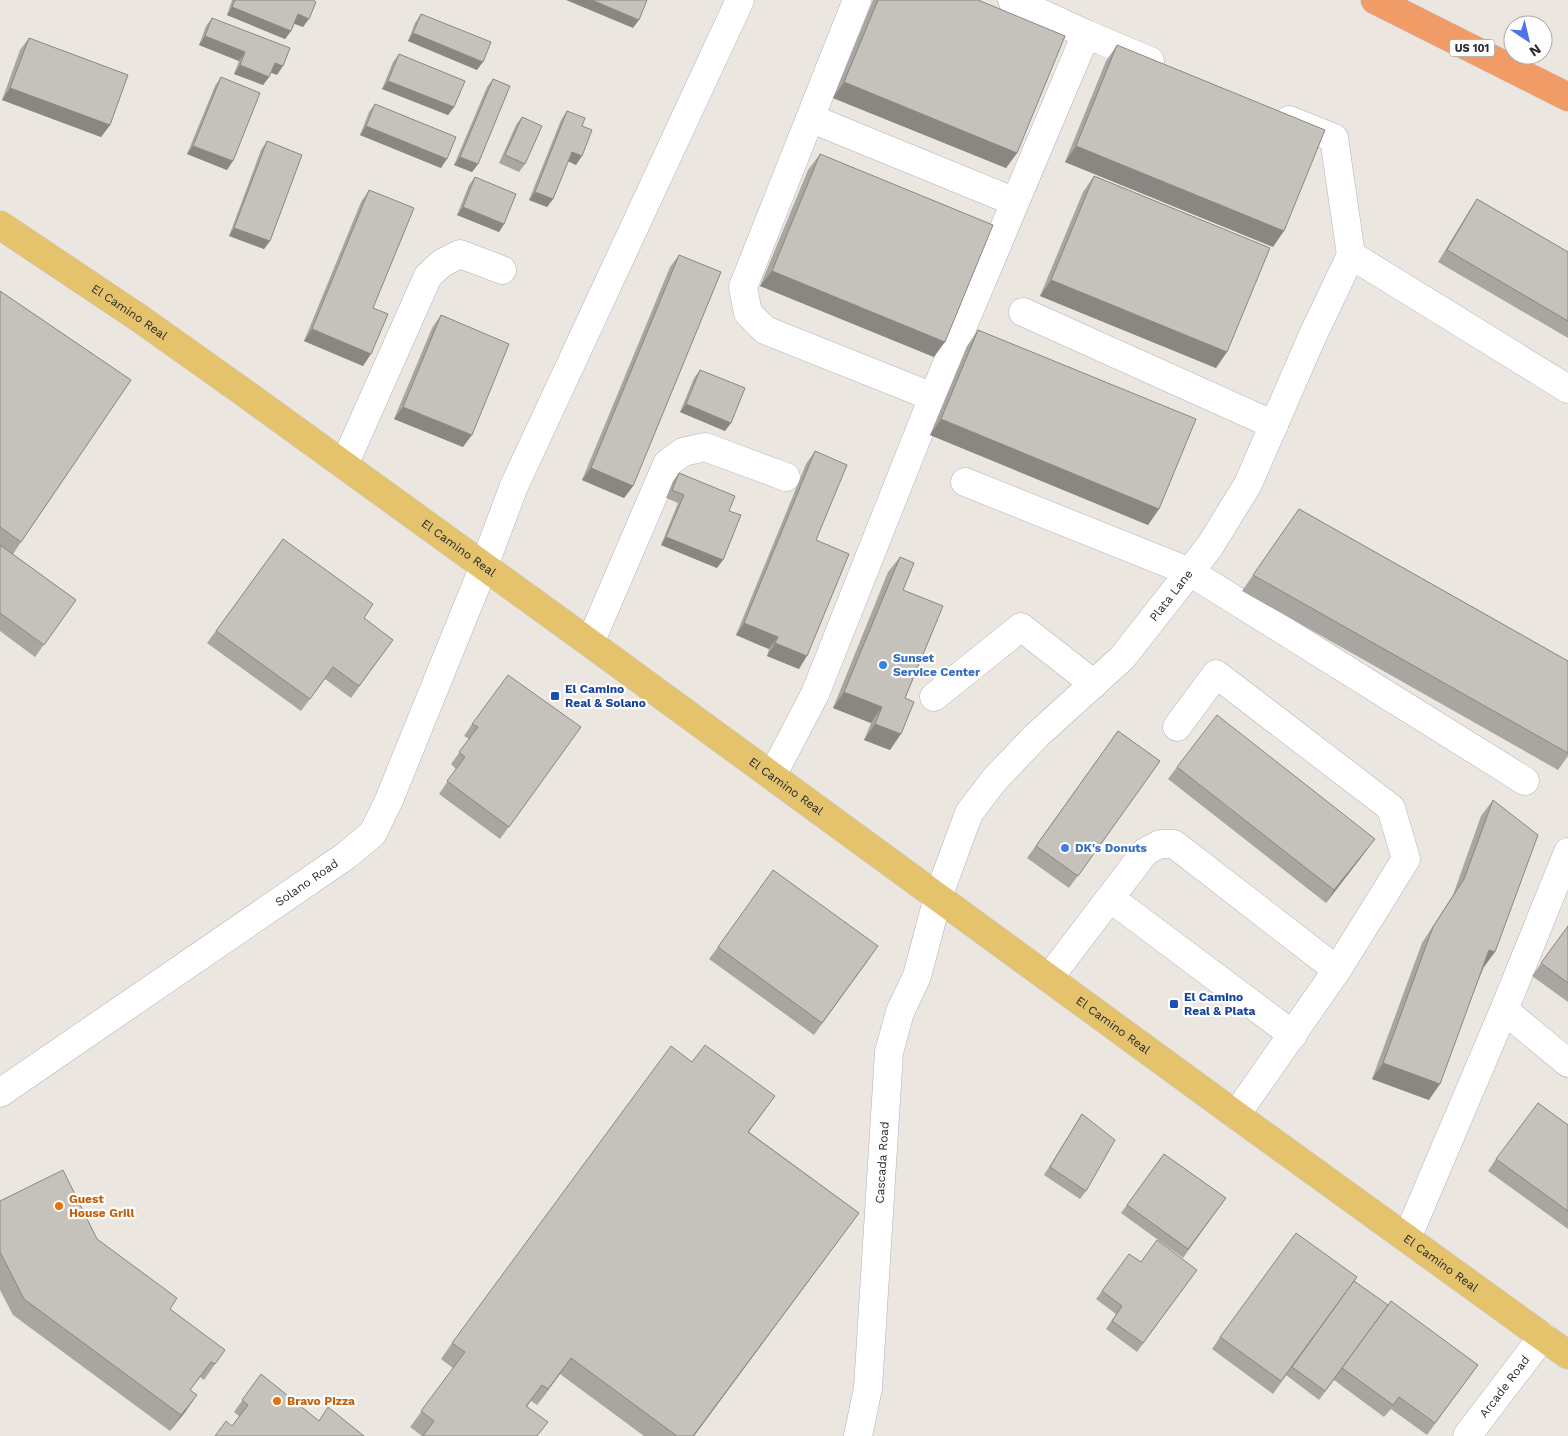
<svg xmlns="http://www.w3.org/2000/svg" width="1568" height="1436" viewBox="0 0 1568 1436" font-family="'Work Sans',sans-serif">
	<rect width="100%" height="100%" fill="#ece6e0"/>
	<g fill="none" stroke-linecap="round" stroke-linejoin="round">
		<g stroke="#b0b2bb" stroke-width="29">
			<g id="minor">
				<polyline points="857,0 743,287 748,313 765,330 933,397 1086,34"/>
				<polyline points="1012,0 1086,34 1150,61"/>
				<polyline points="810,118 1015,202"/>
				<polyline points="1289,120 1334,138 1351,255 1568,389"/>
				<polyline points="1023,312 1274,425"/>
				<polyline points="344,465 428,276 442,263 460,254 502,270"/>
				<polyline points="965,482 1190,572 1525,781"/>
				<polyline points="590,643 667,464 683,452 705,447 786,477"/>
				<polyline points="934,697 1021,627 1094,684"/>
				<polyline points="1177,727 1216,674 1391,808 1406,859 1337,970 1236,1115"/>
				<polyline points="772,776 815,694 933,397"/>
				<polyline points="1110,898 1293,1035"/>
				<polyline points="1049,978 1145,852 1160,844 1174,844 1337,970"/>
				<polyline points="1504,1010 1568,1063"/>
				<path id="s1" d="M0,1093L347,855L373,833L389,800L484,566L514,486L740,0"/>
				<polyline points="1407,1238 1504,1010 1568,852"/>
				<path id="s2" d="M858,1436L868,1388L889,1052L900,1012L917,976L938,897L969,813L995,779L1036,736L1122,658L1210,546L1248,484L1312,337L1351,255"/>
				<path id="s3" d="M1467,1436L1543,1336"/>
			</g>
		</g>
		<g stroke="#c4c4c4" stroke-width="29">
			<g id="major">
				<path id="s4" d="M0,225L139,318L246,394L590,643L1236,1115L1568,1355"/>
			</g>
		</g>
		<g stroke="#c4c4c4" stroke-width="29">
			<polyline id="highway" points="1375,0 1568,97"/>
		</g>
		<use href="#minor" stroke="#fff" stroke-width="28"/>
		<use href="#major" stroke="#e5c36c" stroke-width="28"/>
		<use href="#highway" stroke="#f19c66" stroke-width="28"/>
	</g>
	<g fill="#a9a6a1">
		<polygon points="232,0 313,0 303,27 294,23 291,31 285,39 227,15"/>
		<polygon points="873,0 978,0 1017,153 1006,168 833,98"/>
		<polygon points="421,14 477,70 408,41 415,23"/>
		<polygon points="212,18 277,75 271,72 269,77 263,85 234,74 239,61 199,45 206,26"/>
		<polygon points="29,38 110,125 101,137 2,100 20,50"/>
		<polygon points="1117,45 1273,247 1065,162 1106,61"/>
		<polygon points="399,54 454,107 448,115 382,89 393,62"/>
		<polygon points="221,77 227,170 187,154 215,86"/>
		<polygon points="493,79 478,164 472,172 454,165 487,87"/>
		<polygon points="375,104 441,168 360,135 369,112"/>
		<polygon points="567,111 582,126 576,165 568,161 553,199 547,207 529,200 561,120"/>
		<polygon points="522,117 525,164 519,172 499,163 516,125"/>
		<polygon points="267,141 270,241 264,249 229,236 261,150"/>
		<polygon points="820,154 934,357 760,286 808,170"/>
		<polygon points="1094,176 1216,368 1040,296 1083,192"/>
		<polygon points="475,177 504,224 499,232 457,215 469,185"/>
		<polygon points="369,190 373,308 363,366 304,341 361,202"/>
		<polygon points="1477,199 1568,252 1568,338 1438,262 1469,211"/>
		<polygon points="679,255 633,486 624,498 582,480 670,267"/>
		<polygon points="0,291 131,380 13,554 76,600 35,657 0,631"/>
		<polygon points="441,315 463,447 394,419 432,328"/>
		<polygon points="978,330 1159,509 1148,525 930,435 967,346"/>
		<polygon points="700,370 725,431 680,412 694,378"/>
		<polygon points="815,451 816,540 799,669 767,656 769,649 736,635 806,464"/>
		<polygon points="679,473 729,511 717,568 661,545 678,503 666,498 673,481"/>
		<polygon points="1299,509 1568,661 1568,756 1558,770 1242,591"/>
		<polygon points="283,539 364,618 393,640 351,698 325,679 301,711 207,643"/>
		<polygon points="900,557 903,590 905,698 890,750 864,740 871,723 833,708 888,572"/>
		<polygon points="472,724 581,727 500,839 439,794 456,769 451,764 469,739 464,736"/>
		<polygon points="1118,731 1160,761 1069,888 1027,858"/>
		<polygon points="1177,767 1366,851 1326,903 1168,779"/>
		<polygon points="1493,800 1484,967 1429,1100 1372,1079 1422,943 1453,895 1481,816"/>
		<polygon points="1568,926 1568,1002 1532,976"/>
		<polygon points="718,947 870,958 814,1035 709,959"/>
		<polygon points="692,1062 775,1096 749,1132 859,1213 847,1229 694,1436 644,1436 560,1374 537,1405 531,1401 527,1407 538,1436 422,1436 410,1427 453,1368 441,1359 452,1343"/>
		<polygon points="1082,1114 1086,1191 1080,1199 1044,1175"/>
		<polygon points="1568,1125 1568,1229 1488,1171 1496,1159"/>
		<polygon points="1164,1154 1226,1198 1183,1258 1121,1213"/>
		<polygon points="0,1201 97,1239 170,1309 225,1350 204,1380 200,1377 190,1390 186,1411 170,1431 13,1315 0,1290"/>
		<polygon points="1129,1254 1141,1262 1197,1270 1137,1352 1106,1329 1116,1314 1096,1299"/>
		<polygon points="1354,1281 1388,1305 1478,1365 1427,1435 1391,1409 1384,1417 1334,1380 1319,1400 1286,1375 1290,1370 1273,1394 1212,1349 1220,1337"/>
		<polygon points="261,1374 319,1421 232,1426 239,1416 234,1412"/>
	</g>
	<g fill="#8a8783">
		<polygon points="566,0 592,0 639,20 633,28"/>
		<polygon points="232,7 291,31 285,39 227,15"/>
		<polygon points="298,14 309,19 303,27 292,23"/>
		<polygon points="413,33 483,62 477,70 408,41"/>
		<polygon points="205,36 245,52 239,61 199,45"/>
		<polygon points="275,63 283,66 277,75 269,72"/>
		<polygon points="240,65 269,77 263,85 234,74"/>
		<polygon points="388,81 454,107 448,115 382,89"/>
		<polygon points="844,82 1017,153 1006,168 833,98"/>
		<polygon points="10,88 110,125 101,137 2,100"/>
		<polygon points="366,126 447,159 441,168 360,135"/>
		<polygon points="193,146 233,161 227,170 187,154"/>
		<polygon points="1076,146 1284,231 1273,247 1065,162"/>
		<polygon points="572,152 582,156 576,165 566,160"/>
		<polygon points="460,157 478,164 472,172 454,165"/>
		<polygon points="535,192 553,199 547,207 529,200"/>
		<polygon points="463,207 504,224 499,232 457,215"/>
		<polygon points="234,228 270,241 264,249 229,236"/>
		<polygon points="772,271 945,342 934,357 760,286"/>
		<polygon points="1051,280 1227,352 1216,368 1040,296"/>
		<polygon points="312,329 371,354 363,366 304,341"/>
		<polygon points="686,404 731,423 725,431 680,412"/>
		<polygon points="403,407 472,435 463,447 394,419"/>
		<polygon points="941,419 1159,509 1148,525 930,435"/>
		<polygon points="591,468 633,486 624,498 582,480"/>
		<polygon points="666,537 723,560 717,568 661,545"/>
		<polygon points="744,623 778,637 769,649 736,635"/>
		<polygon points="775,643 807,656 799,669 767,656"/>
		<polygon points="844,692 882,707 871,723 833,708"/>
		<polygon points="875,724 901,734 890,750 864,740"/>
		<polygon points="1375,839 1366,851 1326,903 1334,890"/>
		<polygon points="1489,950 1495,952 1484,967 1478,966"/>
		<polygon points="1383,1063 1440,1084 1429,1100 1372,1079"/>
		<polygon points="859,1213 694,1436 693,1436"/>
		<polygon points="571,1358 560,1374 537,1405 548,1389"/>
		<polygon points="197,1395 186,1411 170,1431 181,1415"/>
	</g>
	<g fill="#c5c1bb" stroke="#8a8783">
		<polygon points="235,0 313,0 316,2 309,19 298,14 291,31 232,7"/>
		<polygon points="592,0 647,0 639,20"/>
		<polygon points="878,0 978,0 1065,36 1017,153 844,82"/>
		<polygon points="421,14 491,42 483,62 413,33"/>
		<polygon points="212,18 290,48 283,66 275,63 269,77 240,65 245,52 205,36"/>
		<polygon points="29,38 128,75 110,125 10,88"/>
		<polygon points="1117,45 1325,130 1284,231 1076,146"/>
		<polygon points="399,54 465,81 454,107 388,81"/>
		<polygon points="221,77 260,93 233,161 193,146"/>
		<polygon points="493,79 510,86 478,164 460,157"/>
		<polygon points="375,104 456,137 447,159 366,126"/>
		<polygon points="567,111 585,118 582,126 592,130 582,156 572,152 553,199 535,192"/>
		<polygon points="522,117 542,126 525,164 505,155"/>
		<polygon points="267,141 302,155 270,241 234,228"/>
		<polygon points="820,154 993,225 945,342 772,271"/>
		<polygon points="1094,176 1270,248 1227,352 1051,280"/>
		<polygon points="475,177 516,194 504,224 463,207"/>
		<polygon points="369,190 414,208 373,308 388,314 371,354 312,329"/>
		<polygon points="1477,199 1568,252 1568,321 1447,250"/>
		<polygon points="679,255 721,272 633,486 591,468"/>
		<polygon points="0,291 131,380 21,542 0,527"/>
		<polygon points="441,315 509,344 472,435 403,407"/>
		<polygon points="978,330 1196,419 1159,509 941,419"/>
		<polygon points="700,370 745,388 731,423 686,404"/>
		<polygon points="815,451 847,465 816,540 849,554 807,656 775,643 778,637 744,623"/>
		<polygon points="679,473 735,496 729,511 741,515 723,560 666,537 684,495 672,490"/>
		<polygon points="1299,509 1568,661 1568,753 1253,575"/>
		<polygon points="283,539 373,604 364,618 393,640 359,686 333,667 310,699 216,631"/>
		<polygon points="0,545 76,600 44,645 0,613"/>
		<polygon points="900,557 914,563 903,590 943,606 905,698 914,702 901,734 875,724 882,707 844,692"/>
		<polygon points="508,675 581,727 509,827 447,781 465,757 459,752 478,727 472,724"/>
		<polygon points="1217,715 1375,839 1334,890 1177,767"/>
		<polygon points="1118,731 1160,761 1078,876 1036,846"/>
		<polygon points="1493,800 1538,835 1495,952 1489,950 1440,1084 1383,1063 1433,927 1464,879"/>
		<polygon points="773,870 878,946 822,1023 718,947"/>
		<polygon points="1568,926 1568,983 1541,963"/>
		<polygon points="705,1045 775,1096 748,1132 859,1213 693,1436 677,1436 571,1358 548,1389 542,1385 526,1406 548,1422 537,1436 423,1436 434,1421 421,1411 465,1352 452,1343 671,1046 692,1062"/>
		<polygon points="1538,1103 1568,1125 1568,1211 1496,1159"/>
		<polygon points="1082,1114 1115,1140 1086,1191 1050,1167"/>
		<polygon points="1164,1154 1226,1198 1188,1249 1127,1205"/>
		<polygon points="63,1170 97,1239 177,1298 170,1309 225,1350 215,1364 211,1362 190,1390 197,1395 181,1415 24,1299 0,1252 0,1201"/>
		<polygon points="1296,1233 1357,1277 1281,1381 1220,1337"/>
		<polygon points="1157,1240 1197,1270 1143,1343 1112,1321 1122,1306 1102,1291 1129,1254 1141,1262"/>
		<polygon points="1354,1281 1388,1305 1325,1391 1292,1367"/>
		<polygon points="1391,1301 1478,1365 1435,1423 1399,1397 1393,1405 1342,1368"/>
		<polygon points="261,1374 319,1421 328,1407 364,1436 215,1436 226,1421 232,1426 248,1405 242,1400"/>
	</g>
	<g fill="#3f7fe0" stroke="#fff" stroke-width="2">
		<circle cx="883" cy="665" r="5"/>
		<circle cx="1065" cy="848" r="5"/>
	</g>
	<g fill="#1a4fb4" stroke="#fff" stroke-width="2">
		<rect x="550" y="691" width="10" height="10" rx="2.5"/>
		<rect x="1169" y="999" width="10" height="10" rx="2.5"/>
	</g>
	<g fill="#e8710a" stroke="#fff" stroke-width="2">
		<circle cx="59" cy="1206" r="5"/>
		<circle cx="277" cy="1401" r="5"/>
	</g>
	<g text-anchor="middle" dominant-baseline="central" stroke-width="4.5" stroke-linejoin="round" paint-order="stroke">
		<rect fill="#fff" stroke="#6b6b6b" stroke-width="1" x="1449.5" y="39.5" width="45" height="17" rx="4"/>
		<g font-size="11" font-weight="bold" fill="#2c2c2c">
			<text x="1472" y="48">US 101</text>
		</g>
		<g font-size="12" fill="#2c2c2c" stroke="#fff">
			<text stroke="none"><textPath href="#s4" startOffset="156">El Camino Real</textPath></text>
			<text stroke="none"><textPath href="#s4" startOffset="561">El Camino Real</textPath></text>
			<text stroke="none"><textPath href="#s2" startOffset="936">Plata Lane</textPath></text>
			<text stroke="none"><textPath href="#s4" startOffset="966">El Camino Real</textPath></text>
			<text stroke="none"><textPath href="#s1" startOffset="372">Solano Road</textPath></text>
			<text stroke="none"><textPath href="#s4" startOffset="1371">El Camino Real</textPath></text>
			<text stroke="none"><textPath href="#s2" startOffset="275">Cascada Road</textPath></text>
			<text stroke="none"><textPath href="#s4" startOffset="1776">El Camino Real</textPath></text>
			<text stroke="none"><textPath href="#s3" startOffset="62">Arcade Road</textPath></text>
		</g>
		<g font-size="12" font-weight="bold" fill="#366cbe" stroke="#fff" text-anchor="start">
			<text x="893" y="658">Sunset<tspan x="893" dy="14">Service Center</tspan></text>
			<text x="1075" y="848">DK's Donuts</text>
		</g>
		<g font-size="12" font-weight="bold" fill="#164399" stroke="#fff" text-anchor="start">
			<text x="565" y="689">El Camino<tspan x="565" dy="14">Real &amp; Solano</tspan></text>
			<text x="1184" y="997">El Camino<tspan x="1184" dy="14">Real &amp; Plata</tspan></text>
		</g>
		<g font-size="12" font-weight="bold" fill="#c56008" stroke="#fff" text-anchor="start">
			<text x="69" y="1199">Guest<tspan x="69" dy="14">House Grill</tspan></text>
			<text x="287" y="1401">Bravo Pizza</text>
		</g>
	</g>
	<g transform="translate(1528 40) rotate(145)"><circle r="24" fill="#ffffff" stroke="#ababab"/>
	<path d="M0-4L9 19L0 12L-9 19Z" fill="#4e73eb"/>
	<text y="-8" font-size="14" font-weight="bold" text-anchor="middle" fill="#2c2c2c">N</text>
	</g>
</svg>
